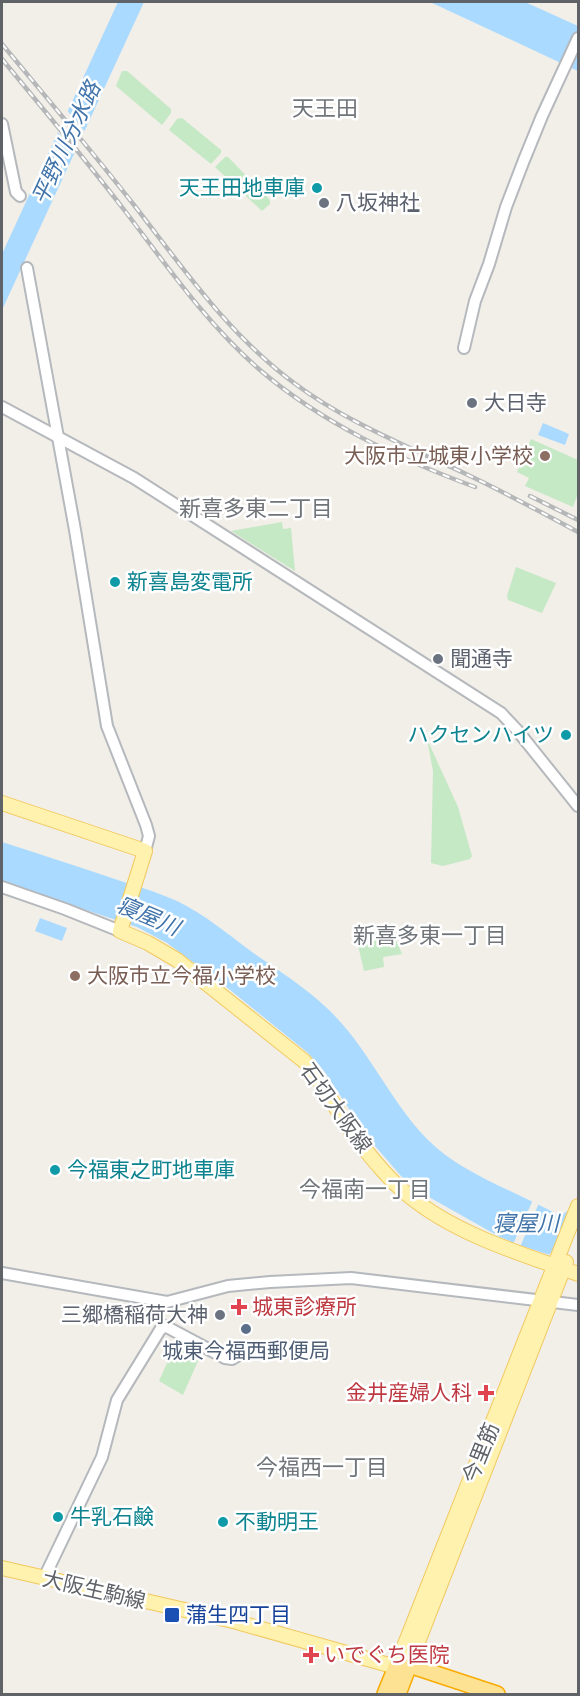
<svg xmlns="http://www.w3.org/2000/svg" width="580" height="1696" viewBox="0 0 580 1696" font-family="'DejaVu Sans','Noto Sans JP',sans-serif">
	<rect width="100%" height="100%" fill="#f1efe8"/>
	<g fill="#c5e8c5">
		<polygon points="122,71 127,71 171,109 171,113 162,125 116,86"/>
		<polygon points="182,118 221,150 221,153 211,164 169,130 177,119"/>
		<polygon points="225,157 228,157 270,200 270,204 262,211 215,167"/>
		<polygon points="531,439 578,460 578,493 573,507 525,486 529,478 517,472"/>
		<polygon points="282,522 283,529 291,528 295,571 231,531"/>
		<polygon points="516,567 556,583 542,613 508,600 507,596"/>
		<polygon points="427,739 458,807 472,856 470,859 443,866 431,863 433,771"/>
		<polygon points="388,929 392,930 402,954 383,957 384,967 364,971 356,937"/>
		<polygon points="177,1341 201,1354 183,1395 159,1381"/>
	</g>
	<g fill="#aadaff">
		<polygon points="118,2 144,2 2,310 2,254"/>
		<polygon points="430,2 525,2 578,26 578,71"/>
		<polygon points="543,423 569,434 565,445 538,435"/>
		<path d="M2,842C37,853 73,865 109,877C132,885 155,891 177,901C204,914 228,934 252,952C278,970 305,987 328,1009C368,1047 389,1100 427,1139C464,1176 515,1190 560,1216L569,1210L578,1214V1264L522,1246L500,1237L420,1192L401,1176L369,1139L324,1071L308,1053L224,985L167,943L137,927L2,882Z"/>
		<polygon points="40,918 67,928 62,941 35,931"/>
	</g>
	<g fill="#f1efe8">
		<polygon points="65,108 86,133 76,154 56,130"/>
		<polygon points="533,1200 539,1203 520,1247 513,1244"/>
		<polygon points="569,1207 578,1210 577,1265 548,1256 553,1250"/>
	</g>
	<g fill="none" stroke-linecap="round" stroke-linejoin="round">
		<g stroke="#b5b8bc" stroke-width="14">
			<g id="minor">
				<polyline points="2,124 16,192 20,196"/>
				<polyline points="27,268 75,530 107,726 146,825 149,836 145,851"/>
				<polyline points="464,348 475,301 489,264 506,207 524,160 542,116 578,38"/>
				<polyline points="2,407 134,478 501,713 517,730 578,806"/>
				<polyline points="2,887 65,909 120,931"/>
				<polyline points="2,1273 167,1302 228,1286 270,1282 351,1278 578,1305"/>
				<polyline points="44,1578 102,1457 117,1400 160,1330 165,1326 225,1358 232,1359 250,1348"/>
			</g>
		</g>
		<g stroke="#f2c960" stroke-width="16">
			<g id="major">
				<path d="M2,803L145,851L120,931L148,943L177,960L304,1061C326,1084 336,1113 355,1137C371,1157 388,1179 408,1195C455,1234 521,1254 578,1274"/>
				<polyline points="2,1568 237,1622 396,1667 578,1206"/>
				<polyline points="409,1665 566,1262"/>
			</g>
		</g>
		<g stroke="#f9ab00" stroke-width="18">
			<g id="highway">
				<polyline points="396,1667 409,1665 497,1694"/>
				<polyline points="385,1694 396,1667"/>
				<polyline points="398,1694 409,1665"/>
			</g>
		</g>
		<use href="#minor" stroke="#fff" stroke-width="10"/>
		<use href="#major" stroke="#fff2af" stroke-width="14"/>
		<use href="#highway" stroke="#fde293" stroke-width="15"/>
		<g stroke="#b6b7b8" stroke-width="4.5">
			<g id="rail">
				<path d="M2,44C46,97 91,150 134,205C183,268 228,334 294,383C346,422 407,446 466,474C504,492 541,512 578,532"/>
				<path d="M2,59C43,109 85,159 125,211C167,266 207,324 260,370C322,423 399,459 475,487"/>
				<polyline points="530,496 578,520"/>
			</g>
		</g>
		<use href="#rail" stroke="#fff" stroke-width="2" stroke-dasharray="7" stroke-linecap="butt"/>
	</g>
	<g fill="#0f9aa8" stroke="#fff" stroke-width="2">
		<circle cx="317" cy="188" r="6"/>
		<circle cx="115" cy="582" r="6"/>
		<circle cx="566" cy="735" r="6"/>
		<circle cx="55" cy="1170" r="6"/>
		<circle cx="58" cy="1517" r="6"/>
		<circle cx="223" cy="1522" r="6"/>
	</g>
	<g fill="#6b7280" stroke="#fff" stroke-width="2">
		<circle cx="324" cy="203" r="6"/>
		<circle cx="472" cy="403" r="6"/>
		<circle cx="438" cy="659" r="6"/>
		<circle cx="220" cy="1315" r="6"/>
	</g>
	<g fill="#8d6e63" stroke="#fff" stroke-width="2">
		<circle cx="545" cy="456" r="6"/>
		<circle cx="75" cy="976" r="6"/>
	</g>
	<g fill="#e0444e" stroke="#fff" stroke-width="2">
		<path d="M236 1298h6v6h6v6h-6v6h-6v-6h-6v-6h6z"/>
		<path d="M483 1384h6v6h6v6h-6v6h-6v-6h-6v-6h6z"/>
		<path d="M308 1646h6v6h6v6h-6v6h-6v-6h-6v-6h6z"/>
	</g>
	<circle fill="#5c6f8a" stroke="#fff" stroke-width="2" cx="246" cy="1329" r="6"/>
	<rect fill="#1a4fb4" stroke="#fff" stroke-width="2" x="164" y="1607" width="16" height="16" rx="3"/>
	<g text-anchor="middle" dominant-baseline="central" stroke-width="5" stroke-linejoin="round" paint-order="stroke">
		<g font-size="21" fill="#0d838f" stroke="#fff" text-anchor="start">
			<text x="305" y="188" text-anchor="end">天王田地車庫</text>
			<text x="127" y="582">新喜島変電所</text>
			<text x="554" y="735" text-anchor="end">ハクセンハイツ</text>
			<text x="67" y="1170">今福東之町地車庫</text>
			<text x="70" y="1517">牛乳石鹸</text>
			<text x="235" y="1522">不動明王</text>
		</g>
		<g font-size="21" fill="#5b616d" stroke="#fff" text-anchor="start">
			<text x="336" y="203">八坂神社</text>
			<text x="484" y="403">大日寺</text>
			<text x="450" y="659">聞通寺</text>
			<text x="208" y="1315" text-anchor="end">三郷橋稲荷大神</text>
		</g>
		<g font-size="21" fill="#785e54" stroke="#fff" text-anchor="end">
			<text x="533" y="456">大阪市立城東小学校</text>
			<text x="87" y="976" text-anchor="start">大阪市立今福小学校</text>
		</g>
		<g font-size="21" fill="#5f6368" stroke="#fff">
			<text transform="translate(336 1108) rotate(54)">石切大阪線</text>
			<text transform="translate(481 1453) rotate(-68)">今里筋</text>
			<text transform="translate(94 1590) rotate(13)">大阪生駒線</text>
		</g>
		<g font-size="21" fill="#be3a42" stroke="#fff" text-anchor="start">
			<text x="252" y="1307">城東診療所</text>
			<text x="472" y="1393" text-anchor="end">金井産婦人科</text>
			<text x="324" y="1655">いでぐち医院</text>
		</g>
		<g font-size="21" fill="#4e5e75" stroke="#fff">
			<text x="246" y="1351">城東今福西郵便局</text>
		</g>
		<g font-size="21" fill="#164399" stroke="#fff" text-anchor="start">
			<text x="186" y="1615">蒲生四丁目</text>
		</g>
		<g font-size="22" fill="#70757a" stroke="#fff">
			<text x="325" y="108">天王田</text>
			<text x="256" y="508">新喜多東二丁目</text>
			<text x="430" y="935">新喜多東一丁目</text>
			<text x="365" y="1189">今福南一丁目</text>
			<text x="322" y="1467">今福西一丁目</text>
		</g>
		<g font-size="22" font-style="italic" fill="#4174aa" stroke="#fff">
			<text transform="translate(66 143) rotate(-65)">平野川分水路</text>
			<text transform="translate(148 916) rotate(23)">寝屋川</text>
			<text x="526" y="1223">寝屋川</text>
		</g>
	</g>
	<rect width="580" height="1696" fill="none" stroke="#5f6368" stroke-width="6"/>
</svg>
